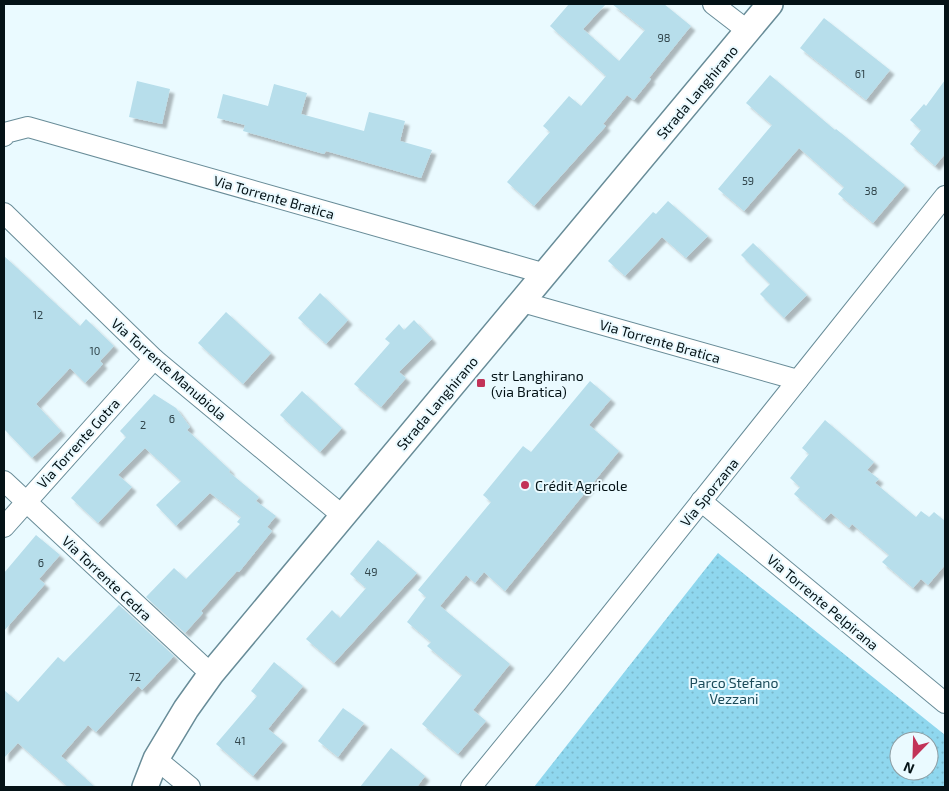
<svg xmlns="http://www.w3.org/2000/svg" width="949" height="791" viewBox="0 0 949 791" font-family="'Exo 2',sans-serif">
	<defs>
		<pattern id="park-dots" width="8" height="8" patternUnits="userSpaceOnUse" patternTransform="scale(1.25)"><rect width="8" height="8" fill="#8fd7ee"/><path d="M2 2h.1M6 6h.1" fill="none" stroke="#7ab8cb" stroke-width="1.8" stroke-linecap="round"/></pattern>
		<filter id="shadow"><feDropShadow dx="4.5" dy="4.5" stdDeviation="1" flood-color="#0004"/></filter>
	</defs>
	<rect width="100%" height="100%" fill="#eafaff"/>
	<path fill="url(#park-dots)" fill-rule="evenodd" d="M718,553L945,735V787H534ZM899,741H929V771H899Z"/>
	<g fill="#b7deeb" filter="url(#shadow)">
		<polygon points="569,4 606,4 583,29 619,61 645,30 612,4 664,4 691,26 649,78 651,79 634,100 627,95 603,124 606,126 534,206 507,182 550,132 543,126 569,96 581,106 606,76 550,26"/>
		<polygon points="824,18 890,70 866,100 800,48"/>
		<polygon points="770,75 835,130 836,129 905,185 873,223 838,194 844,187 799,148 744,211 718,189 772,125 746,103"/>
		<polygon points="945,80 945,154 935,166 910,144 921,130 910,120 924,104 926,106"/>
		<polygon points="137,81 170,89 162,124 129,117"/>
		<polygon points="274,84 307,93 301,114 364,131 369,112 405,121 400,141 432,150 421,178 326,151 324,154 243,131 245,125 217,118 223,94 268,106"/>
		<polygon points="668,201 708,236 686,258 662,237 625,276 608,261 653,212 656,214"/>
		<polygon points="753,243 807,295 784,318 760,294 770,284 741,255"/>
		<polygon points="4,256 80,326 86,319 114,346 100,361 103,364 85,383 70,368 36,404 61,431 32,458 4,429"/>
		<polygon points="320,293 348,320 326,344 298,318"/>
		<polygon points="226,312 271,353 243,384 198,343"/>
		<polygon points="414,320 432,339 399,372 406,378 381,407 354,384 390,343 385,339 399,324 404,330"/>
		<polygon points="590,381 611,399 589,425 619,451 505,591 484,572 475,583 466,575 440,606 510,664 473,710 486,721 458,754 422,724 462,675 427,646 431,642 407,622 426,597 418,590 491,502 483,495 523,446 531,452"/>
		<polygon points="302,391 342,428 320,452 280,415"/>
		<polygon points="154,394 176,408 190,427 187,430 230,470 229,472 259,497 256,501 276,516 267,527 272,531 239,572 237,571 201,611 203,613 185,633 146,597 174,568 186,579 240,524 237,522 241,517 210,493 176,526 156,505 181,481 145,448 118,475 132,487 98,523 71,498 126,437 120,431"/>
		<polygon points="825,420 874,462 867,470 879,479 875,483 916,517 921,511 929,517 934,512 945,521 945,565 928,585 921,579 913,588 882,562 889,555 852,524 849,528 831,513 824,520 794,494 800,487 790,478 809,454 802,448"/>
		<polygon points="36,535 60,555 39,579 45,584 4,631 4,573"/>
		<polygon points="378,540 417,573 334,663 306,639 332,610 340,618 366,588 350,574"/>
		<polygon points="119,605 174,656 142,690 138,686 96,732 88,725 61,756 95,787 68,787 18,743 4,758 4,690 18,702 58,657 64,662"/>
		<polygon points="274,662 303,686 268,729 283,741 253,776 216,744 257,696 251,691"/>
		<polygon points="343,708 364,723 338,757 318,741"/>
		<polygon points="391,748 425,776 417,787 360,787"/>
	</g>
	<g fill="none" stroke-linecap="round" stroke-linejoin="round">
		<g stroke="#688c98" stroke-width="22">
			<g id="minor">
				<polyline points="713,4 748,31"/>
				<polyline points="4,136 5,133 28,127 546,274"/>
				<polyline points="4,213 154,359 343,516"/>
				<polyline points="522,302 798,380"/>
				<polyline points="4,481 211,674"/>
				<polyline points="701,501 945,703"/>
				<polyline points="4,527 154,359"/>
				<polyline points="156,759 190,787"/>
				<polyline points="471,787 557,682 945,196"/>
			</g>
		</g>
		<g stroke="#688c98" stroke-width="28">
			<polyline id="tertiary" points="145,787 156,759 186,709 211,674 770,4"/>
		</g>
		<use href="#minor" stroke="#fff" stroke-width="20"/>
		<use href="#tertiary" stroke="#fff" stroke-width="25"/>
	</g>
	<g fill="#c23358" stroke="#eafaff" stroke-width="2">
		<rect x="476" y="378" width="10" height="10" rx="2.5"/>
		<circle cx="525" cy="485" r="5"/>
	</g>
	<g text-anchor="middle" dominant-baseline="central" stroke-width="4" stroke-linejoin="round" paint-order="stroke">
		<g font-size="11" fill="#31454b">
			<text x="664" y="37">98</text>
			<text x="860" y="73">61</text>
			<text x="748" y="180">59</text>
			<text x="871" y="190">38</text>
			<text x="38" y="314">12</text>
			<text x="95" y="350">10</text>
			<text x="172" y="418">6</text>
			<text x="143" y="424">2</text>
			<text x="41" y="562">6</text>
			<text x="371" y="571">49</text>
			<text x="135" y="676">72</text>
			<text x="240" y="740">41</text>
		</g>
		<g font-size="14" fill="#041216" stroke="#eafaff">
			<text transform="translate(697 92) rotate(-50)">Strada Langhirano</text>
			<text transform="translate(274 197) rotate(16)">Via Torrente Bratica</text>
			<text transform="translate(660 341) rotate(16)">Via Torrente Bratica</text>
			<text transform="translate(169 369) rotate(41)">Via Torrente Manubiola</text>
			<text transform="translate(437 403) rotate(-50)">Strada Langhirano</text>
			<text transform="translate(78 443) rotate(-48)">Via Torrente Gotra</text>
			<text transform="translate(709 492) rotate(-51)">Via Sporzana</text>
			<text transform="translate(107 578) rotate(43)">Via Torrente Cedra</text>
			<text transform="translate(823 602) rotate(40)">Via Torrente Pelpirana</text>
		</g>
		<g font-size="14" fill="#041216" stroke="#eafaff" text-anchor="start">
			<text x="491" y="375">str Langhirano<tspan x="491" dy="16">(via Bratica)</tspan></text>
			<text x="535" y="485">Crédit Agricole</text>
		</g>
		<g font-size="14" fill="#1b4b5a" stroke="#eafaff">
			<text x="734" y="682">Parco Stefano<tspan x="734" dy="16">Vezzani</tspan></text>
		</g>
	</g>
	<rect width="949" height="791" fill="none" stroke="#041216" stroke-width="10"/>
	<g transform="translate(914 756) rotate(203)"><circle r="24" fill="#eafaff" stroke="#8e9da2"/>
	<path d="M0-4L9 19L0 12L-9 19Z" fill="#c23358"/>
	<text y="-8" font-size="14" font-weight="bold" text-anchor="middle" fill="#041216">N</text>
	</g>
</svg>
